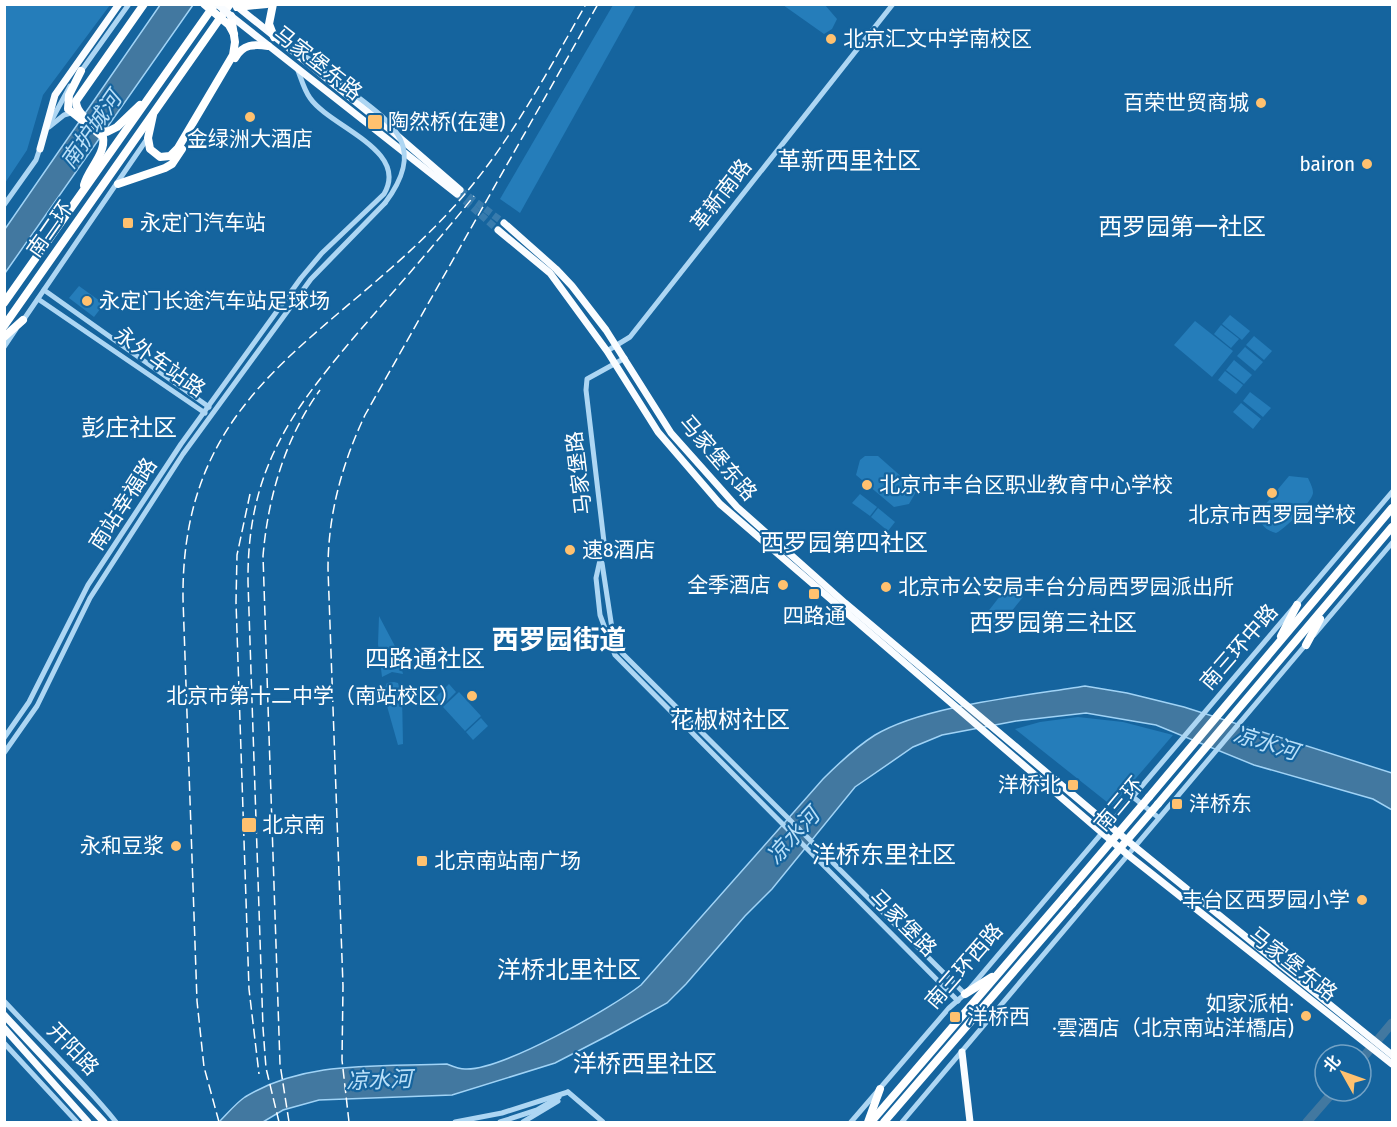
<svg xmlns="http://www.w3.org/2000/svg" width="1397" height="1127" viewBox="0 0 1397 1127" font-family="'Fira Sans Condensed','Noto Sans SC',sans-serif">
	<rect width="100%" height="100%" fill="#15649e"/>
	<g fill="#257dba">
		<polygon points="5,4 110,5 43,95 27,150 5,183"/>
		<polygon points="613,5 636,5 520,213 500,199"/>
		<polygon points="783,5 825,5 837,19 832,29 824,34"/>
		<polygon points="79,286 104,304 94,317 69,298"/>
		<polygon points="1230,315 1250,331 1242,340 1222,324"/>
		<polygon points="1195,321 1233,351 1212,377 1174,345"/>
		<polygon points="1221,325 1239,339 1231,348 1214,334"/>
		<polygon points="1254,336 1272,351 1264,360 1246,345"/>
		<polygon points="1245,347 1263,362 1255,371 1237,356"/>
		<polygon points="1234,360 1252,375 1244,384 1226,370"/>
		<polygon points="1225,371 1243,385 1236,394 1218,380"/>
		<polygon points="1250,392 1271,408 1263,417 1243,401"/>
		<polygon points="1241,403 1261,419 1253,429 1233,412"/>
		<polygon points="865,456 878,456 912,486 916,492 909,504 894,507 856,475 860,460"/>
		<path d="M1289,476L1308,478C1310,483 1313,487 1313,493C1312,502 1285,529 1276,533C1265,530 1259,524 1259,512Z"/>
		<polygon points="860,494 877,507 870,516 852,503"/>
		<polygon points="878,508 895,522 888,531 871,517"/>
		<path d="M1007,587H1018L1023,592V597L998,628C989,628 986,626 983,618Z"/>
		<polygon points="379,616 397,650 403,674 392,672 382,677 378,644"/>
		<polygon points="394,682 398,683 402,695 403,744 398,745 383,692 387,683"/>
		<polygon points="449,684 456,692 442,706 435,698"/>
		<polygon points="459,692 481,716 465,731 443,707"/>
		<polygon points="1078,717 1123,722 1173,735 1112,806 1015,729 1040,722"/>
		<polygon points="481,718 488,726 473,740 466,732"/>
	</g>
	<g fill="#4278a0" stroke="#a0d3f6" stroke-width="1.5">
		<polygon points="160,5 193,5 5,273 5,229"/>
		<path d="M1085,686L1127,693L1184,707L1392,773V810L1373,799L1254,765L1156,725L1086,713L1016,721L942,735L913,747L855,787L772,889L745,916L686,984L667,1003L609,1035L555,1063L452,1095L319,1100L283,1110L263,1122H219C227,1114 236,1103 245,1097C305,1060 379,1067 447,1064C452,1066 459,1069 465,1069C501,1071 612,1008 641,985L823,779C839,763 856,747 875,735C925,705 1026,696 1085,686Z"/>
	</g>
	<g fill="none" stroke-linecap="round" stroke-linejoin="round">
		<g stroke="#4278a0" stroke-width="9">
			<polyline points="1361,1060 1392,1023"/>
			<polyline points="1307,1122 1334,1091"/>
		</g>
		<g stroke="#387bad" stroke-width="7" stroke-dasharray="7 3.5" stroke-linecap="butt">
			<polyline points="460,190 504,223"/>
			<polyline points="457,194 498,230"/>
		</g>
		<g stroke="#add6f3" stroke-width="5">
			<polyline points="302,55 313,61 341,84"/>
			<polyline points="79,74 129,4"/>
			<polyline points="50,123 70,86"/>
			<polyline points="49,127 64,115 74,112"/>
			<polyline points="4,205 36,160 41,145"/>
			<polyline points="44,290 209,407"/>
			<polyline points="38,299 205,413"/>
			<polyline points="22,322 147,139"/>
			<polyline points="4,347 16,329"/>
			<polyline points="607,351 630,337 893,4"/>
			<polyline points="625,358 587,379 586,390 604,542 596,578 600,615 615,655 958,1001"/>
			<polyline points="602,563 613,635 622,653 965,994"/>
			<polyline points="1314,635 1392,543"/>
			<path d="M4,738L29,702L88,585L181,444L301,278L322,253L384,194C410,150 330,127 310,98C304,90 301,78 297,68"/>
			<polyline points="4,753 37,706 90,598 183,454 311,279 385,203"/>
			<polyline points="1133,797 1159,818"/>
			<path d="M4,1001C42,1042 81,1079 116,1122"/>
			<polyline points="4,1043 77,1122"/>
			<polyline points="568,1092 603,1122"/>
			<polyline points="455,1122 502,1113 568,1092"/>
			<polyline points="500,1122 537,1110 559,1097"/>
			<polyline points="523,1122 558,1101"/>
			<polyline points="851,1122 949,1008 965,994 1392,492"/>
			<polyline points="902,1122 1308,642"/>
		</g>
		<g stroke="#f9fcff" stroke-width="7">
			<polyline points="234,4 393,132 460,190"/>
			<polyline points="231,16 457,194"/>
			<polyline points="40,149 55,95 119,4"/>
			<polyline points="504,223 556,269 572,286 606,330 671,433 737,507 845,603 1135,847 1392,1055"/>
			<polyline points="498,230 550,273 607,351 658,432 720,504 1128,855 1392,1064"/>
			<polyline points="4,1015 104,1122"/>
			<polyline points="4,1028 88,1122"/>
			<polyline points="962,1052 970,1122"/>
		</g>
		<g stroke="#fff" stroke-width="8">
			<polyline points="273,4 269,24 274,37"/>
			<polyline points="237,7 267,4"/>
			<path d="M235,58C243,44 254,44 268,46"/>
			<path d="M81,71L69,95L68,109L103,137C106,154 88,169 84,185"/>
			<path d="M140,105L117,127L107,132C95,124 76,116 76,101L144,4"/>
			<polyline points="153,115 148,138 150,149 160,157 170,156 178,148 233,55 235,42 231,16"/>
			<polyline points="118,184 165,168 172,164 182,149"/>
			<polyline points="4,303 215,4"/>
			<polyline points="4,326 230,4"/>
			<polyline points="4,337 23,320"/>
			<polyline points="1281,636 1297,605"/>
			<polyline points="1306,645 1320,619"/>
			<polyline points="1149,797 1392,508"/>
			<polyline points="1158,804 1392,527"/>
			<polyline points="965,994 992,977"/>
			<polyline points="868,1122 880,1089"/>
			<polyline points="871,1122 1064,897"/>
			<polyline points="884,1122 1072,904"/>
		</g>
		<g stroke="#fff" stroke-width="1.5" stroke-dasharray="10 4.5" stroke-linecap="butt">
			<polyline points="250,494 237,555 236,602 249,989 259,1074"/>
			<path d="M219,1122L204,1067L197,1001L183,599C181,389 328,343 449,212C506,151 545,76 586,4"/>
			<path d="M279,1122L266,1068L263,1028L248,582C247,468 292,410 362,328C400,284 438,241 474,196"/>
			<path d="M289,1122L280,1064L263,556C268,497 285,438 320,390"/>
			<path d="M349,1122L342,1060L343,986L328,569C328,514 342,464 365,415L598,4"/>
		</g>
		<path stroke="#add6f3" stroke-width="5" d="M341,84C387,120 431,142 385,203"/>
		<polyline stroke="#f9fcff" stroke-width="7" points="217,4 231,16"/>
		<g stroke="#fff" stroke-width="8">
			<polyline points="204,4 229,25 234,34"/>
			<polyline points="1064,897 1149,797"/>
			<polyline points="1072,904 1158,804"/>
		</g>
	</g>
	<g fill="#ffc16f" stroke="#15649e" stroke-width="2">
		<circle cx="831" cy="39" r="6"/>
		<circle cx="1261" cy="103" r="6"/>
		<circle cx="250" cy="117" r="6"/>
		<rect x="367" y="114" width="16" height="16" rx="3"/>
		<circle cx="1367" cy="164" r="6"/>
		<rect x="122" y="217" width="12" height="12" rx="3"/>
		<circle cx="87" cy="301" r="6"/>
		<circle cx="867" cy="485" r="6"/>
		<circle cx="1272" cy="493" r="6"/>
		<circle cx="570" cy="550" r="6"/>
		<circle cx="783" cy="585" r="6"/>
		<circle cx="886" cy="587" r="6"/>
		<rect x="808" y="588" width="12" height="12" rx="3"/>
		<circle cx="472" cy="696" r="6"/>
		<rect x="1067" y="779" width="12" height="12" rx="3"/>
		<rect x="1171" y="798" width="12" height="12" rx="3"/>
		<rect x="241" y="817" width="16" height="16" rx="3"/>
		<circle cx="176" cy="846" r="6"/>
		<rect x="416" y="855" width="12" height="12" rx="3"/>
		<circle cx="1362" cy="900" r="6"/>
		<circle cx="1306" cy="1016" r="6"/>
		<rect x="949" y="1011" width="12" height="12" rx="3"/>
	</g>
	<g text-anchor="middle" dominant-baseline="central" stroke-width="4.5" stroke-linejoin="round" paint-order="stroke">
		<g font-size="21" fill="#fff" stroke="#15649e" text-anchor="start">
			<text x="843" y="39">北京汇文中学南校区</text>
			<text x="1249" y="103" text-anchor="end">百荣世贸商城</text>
			<text x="388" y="122">陶然桥(在建)</text>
			<text x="250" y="139" text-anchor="middle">金绿洲大酒店</text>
			<text x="1355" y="164" text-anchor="end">bairon</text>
			<text x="140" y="223">永定门汽车站</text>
			<text x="99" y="301">永定门长途汽车站足球场</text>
			<text x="879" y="485">北京市丰台区职业教育中心学校</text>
			<text x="1272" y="515" text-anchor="middle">北京市西罗园学校</text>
			<text x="582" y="550">速8酒店</text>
			<text x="771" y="585" text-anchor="end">全季酒店</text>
			<text x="898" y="587">北京市公安局丰台分局西罗园派出所</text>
			<text x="814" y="616" text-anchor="middle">四路通</text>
			<text x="460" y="696" text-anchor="end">北京市第十二中学（南站校区）</text>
			<text x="1061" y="785" text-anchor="end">洋桥北</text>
			<text x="1189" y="804">洋桥东</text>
			<text x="262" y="825">北京南</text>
			<text x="164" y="846" text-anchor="end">永和豆浆</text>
			<text x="434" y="861">北京南站南广场</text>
			<text x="1350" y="900" text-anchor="end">丰台区西罗园小学</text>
			<text x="1294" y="1004" text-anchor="end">如家派柏·<tspan x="1294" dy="24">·雲酒店（北京南站洋橋店)</tspan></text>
			<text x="967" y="1017">洋桥西</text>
		</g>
		<g font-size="21" fill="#fff" stroke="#15649e">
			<text transform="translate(318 63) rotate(38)">马家堡东路</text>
			<text transform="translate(721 195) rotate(-52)">革新南路</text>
			<text transform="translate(50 229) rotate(-55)">南二环</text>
			<text transform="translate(160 362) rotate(35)">永外车站路</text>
			<text transform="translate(718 458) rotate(49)">马家堡东路</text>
			<text transform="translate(579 473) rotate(-97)">马家堡路</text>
			<text transform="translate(123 504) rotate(-57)">南站幸福路</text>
			<text transform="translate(1239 647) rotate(-49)">南三环中路</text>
			<text transform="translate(1119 804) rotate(-50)">南三环</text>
			<text transform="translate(903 923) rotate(45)">马家堡路</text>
			<text transform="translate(1293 964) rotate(38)">马家堡东路</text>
			<text transform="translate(964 966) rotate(-49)">南三环西路</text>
			<text transform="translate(73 1049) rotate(46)">开阳路</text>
		</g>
		<g font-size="22" font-style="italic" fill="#bae0f9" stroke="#15649e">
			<text transform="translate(91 130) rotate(-55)">南护城河</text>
			<text transform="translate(1266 743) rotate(17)">凉水河</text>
			<text transform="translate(793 836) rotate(-48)">凉水河</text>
			<text transform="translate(379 1080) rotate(-2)">凉水河</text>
		</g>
		<g font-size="24" fill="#fff" stroke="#15649e">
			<text x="849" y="161">革新西里社区</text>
			<text x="1182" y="227">西罗园第一社区</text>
			<text x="129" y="428">彭庄社区</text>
			<text x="844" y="543">西罗园第四社区</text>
			<text x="1053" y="623">西罗园第三社区</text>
			<text x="425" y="659">四路通社区</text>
			<text x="730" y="720">花椒树社区</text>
			<text x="884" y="855">洋桥东里社区</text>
			<text x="569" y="970">洋桥北里社区</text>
			<text x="645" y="1064">洋桥西里社区</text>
		</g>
		<g font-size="27" font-weight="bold" fill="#fff" stroke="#15649e">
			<text x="559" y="640">西罗园街道</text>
		</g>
	</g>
	<rect width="1397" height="1127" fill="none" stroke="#ffffff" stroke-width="12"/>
	<g transform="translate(1343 1073) rotate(310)"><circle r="28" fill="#15649e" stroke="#73a2c5" stroke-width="1.5"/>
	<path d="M0-4.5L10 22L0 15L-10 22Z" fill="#ffc16f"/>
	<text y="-9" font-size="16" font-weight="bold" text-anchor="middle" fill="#ffffff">北</text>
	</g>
</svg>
